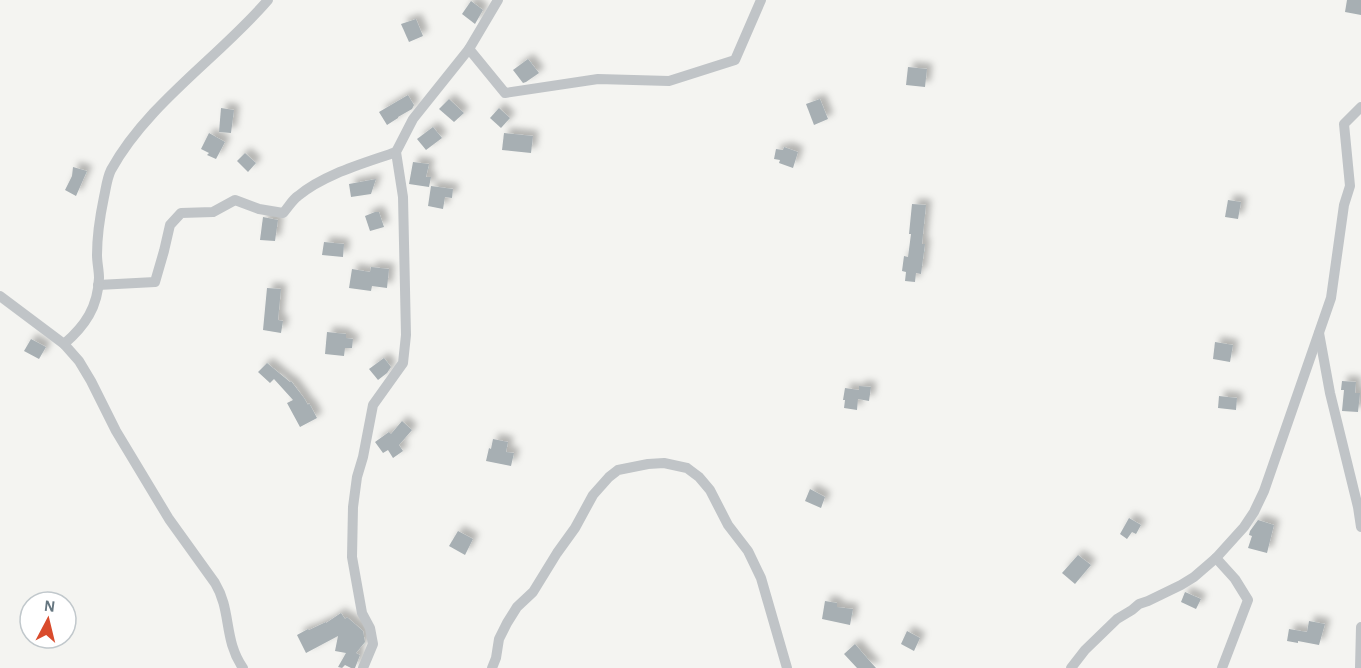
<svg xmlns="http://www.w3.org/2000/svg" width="1361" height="668" viewBox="0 0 1361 668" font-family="'Alegreya Sans',sans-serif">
	<defs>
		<filter id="shadow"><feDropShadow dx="5.5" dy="-5.5" stdDeviation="3" flood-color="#0004"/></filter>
	</defs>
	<rect width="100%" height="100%" fill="#f4f4f1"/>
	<g fill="#a7afb3" filter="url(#shadow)">
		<polygon points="1347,0 1361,0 1361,15 1345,12"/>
		<polygon points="471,1 483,10 475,24 462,14"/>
		<polygon points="416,19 423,36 409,42 401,24"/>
		<polygon points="528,59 539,73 526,82 523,83 513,70"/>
		<polygon points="908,67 927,69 925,87 906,85"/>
		<polygon points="408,95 414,105 412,109 398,117 398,118 387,125 379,112"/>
		<polygon points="449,99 464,113 454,122 439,109"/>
		<polygon points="820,99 828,119 814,125 806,104"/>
		<polygon points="221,108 234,110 231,133 219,132"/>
		<polygon points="499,108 510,118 501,128 490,118"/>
		<polygon points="433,127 442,138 426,150 417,139"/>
		<polygon points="209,133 225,142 216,159 207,155 209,153 201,149"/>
		<polygon points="504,133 533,136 531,153 502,150"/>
		<polygon points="784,147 798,152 793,168 779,163 780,160 774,159 776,149 783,150"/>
		<polygon points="245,153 256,163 248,172 237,161"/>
		<polygon points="413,162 429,164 426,177 431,177 429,187 409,184"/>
		<polygon points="73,167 87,171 76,196 65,190 72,176"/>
		<polygon points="376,179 371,194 351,197 349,184"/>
		<polygon points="431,186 453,189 452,198 445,197 443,209 428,206"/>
		<polygon points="1228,200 1241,202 1238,219 1225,217"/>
		<polygon points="912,204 926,205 922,244 925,244 921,274 916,273 915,282 905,281 906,272 902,271 904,256 908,257 911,234 909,234"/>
		<polygon points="375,212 379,212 384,227 370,231 365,216"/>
		<polygon points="263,217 278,220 275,241 260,240"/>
		<polygon points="324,242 344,244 343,257 322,255"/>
		<polygon points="371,267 389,269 387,288 372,286 371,291 349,288 352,269 370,272"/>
		<polygon points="267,288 281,289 278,320 283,321 281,333 263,330"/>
		<polygon points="327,332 346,334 346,338 353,339 352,348 345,348 344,356 325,354"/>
		<polygon points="31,339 46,347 39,359 24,351"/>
		<polygon points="1215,342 1233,345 1230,362 1213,359"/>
		<polygon points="384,358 391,367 387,373 378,380 369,369"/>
		<polygon points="267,363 290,382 291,381 304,398 308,405 309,403 317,418 300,427 287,403 293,400 274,379 270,383 258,372"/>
		<polygon points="1342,381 1356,382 1355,393 1360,393 1358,412 1342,411 1344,390 1341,390"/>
		<polygon points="859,386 871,387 869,401 858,399 857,410 844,408 845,400 843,400 845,388 859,390"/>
		<polygon points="1219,396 1237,398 1236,410 1218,408"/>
		<polygon points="402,421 412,430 399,445 403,451 393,458 388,450 383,453 375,442 389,432 391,434"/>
		<polygon points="493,439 508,442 506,452 514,453 511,466 486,461 489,448 491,449"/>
		<polygon points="810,489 825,497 821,508 805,501"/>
		<polygon points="1129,518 1141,525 1136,534 1132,532 1127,539 1120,534"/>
		<polygon points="1258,520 1274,525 1267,553 1248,548 1252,536 1249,535 1250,531"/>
		<polygon points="458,531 473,539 465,555 449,546"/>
		<polygon points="1078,555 1091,565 1075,584 1062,573"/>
		<polygon points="1185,592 1201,599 1196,609 1181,602"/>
		<polygon points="825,601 837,603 837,607 853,609 850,625 822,619"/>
		<polygon points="341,613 345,619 347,617 363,631 365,642 356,653 360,655 355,668 351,668 345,665 342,668 338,667 346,653 335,651 338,636 306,653 297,635 308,629 309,630 326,622 326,623"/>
		<polygon points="1309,621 1325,624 1319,645 1298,641 1298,643 1287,641 1289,629 1307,632"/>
		<polygon points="907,631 920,638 914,651 901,644"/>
		<polygon points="855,644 867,658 876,668 857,668 844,654"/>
	</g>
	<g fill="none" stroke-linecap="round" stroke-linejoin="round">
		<g stroke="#c0c4c7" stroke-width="10">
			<polyline points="469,49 505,93 598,79 669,81 735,60 761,0"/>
			<path d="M98,285L155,282L164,251L170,225L181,213L213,212L235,200L259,209L283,213C288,208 292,200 298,196C324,174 365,163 396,152"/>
			<path d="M0,296L64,344L79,361L91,381L116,431L169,519L215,583C232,611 223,639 243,668"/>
			<polyline points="1319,333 1330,393 1358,507 1361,527"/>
			<path d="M64,344C85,326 98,307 99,278C99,270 97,263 97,255C97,236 100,216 104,197C106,188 107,178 111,170C147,104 219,57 268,0"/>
			<polyline points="1216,558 1235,579 1248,600 1222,668"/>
			<polyline points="363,668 373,644 370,628 362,613 352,557 353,507 357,477 363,457 373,405 403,363 406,335 403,197 396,152 413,119 469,49 498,0"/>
			<polyline points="492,668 496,658 499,639 507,623 517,607 533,592 557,553 575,528 593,495 609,477 618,470 648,464 664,463 687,468 699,477 710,490 728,525 748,551 761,578 787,668"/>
			<polyline points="1071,668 1085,650 1117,619 1132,610 1139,604 1148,601 1181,585 1194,577 1216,558 1244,527 1254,512 1264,491 1331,298 1344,205 1350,186 1344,124 1361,107"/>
			<polyline points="1360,668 1361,627"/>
		</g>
	</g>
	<g transform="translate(48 620) rotate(7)"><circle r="28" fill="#ffffff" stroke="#c1c8cc" stroke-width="1.5"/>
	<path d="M0-4.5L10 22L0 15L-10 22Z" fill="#d94b2c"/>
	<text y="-9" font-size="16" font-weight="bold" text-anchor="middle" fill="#657680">N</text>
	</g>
</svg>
